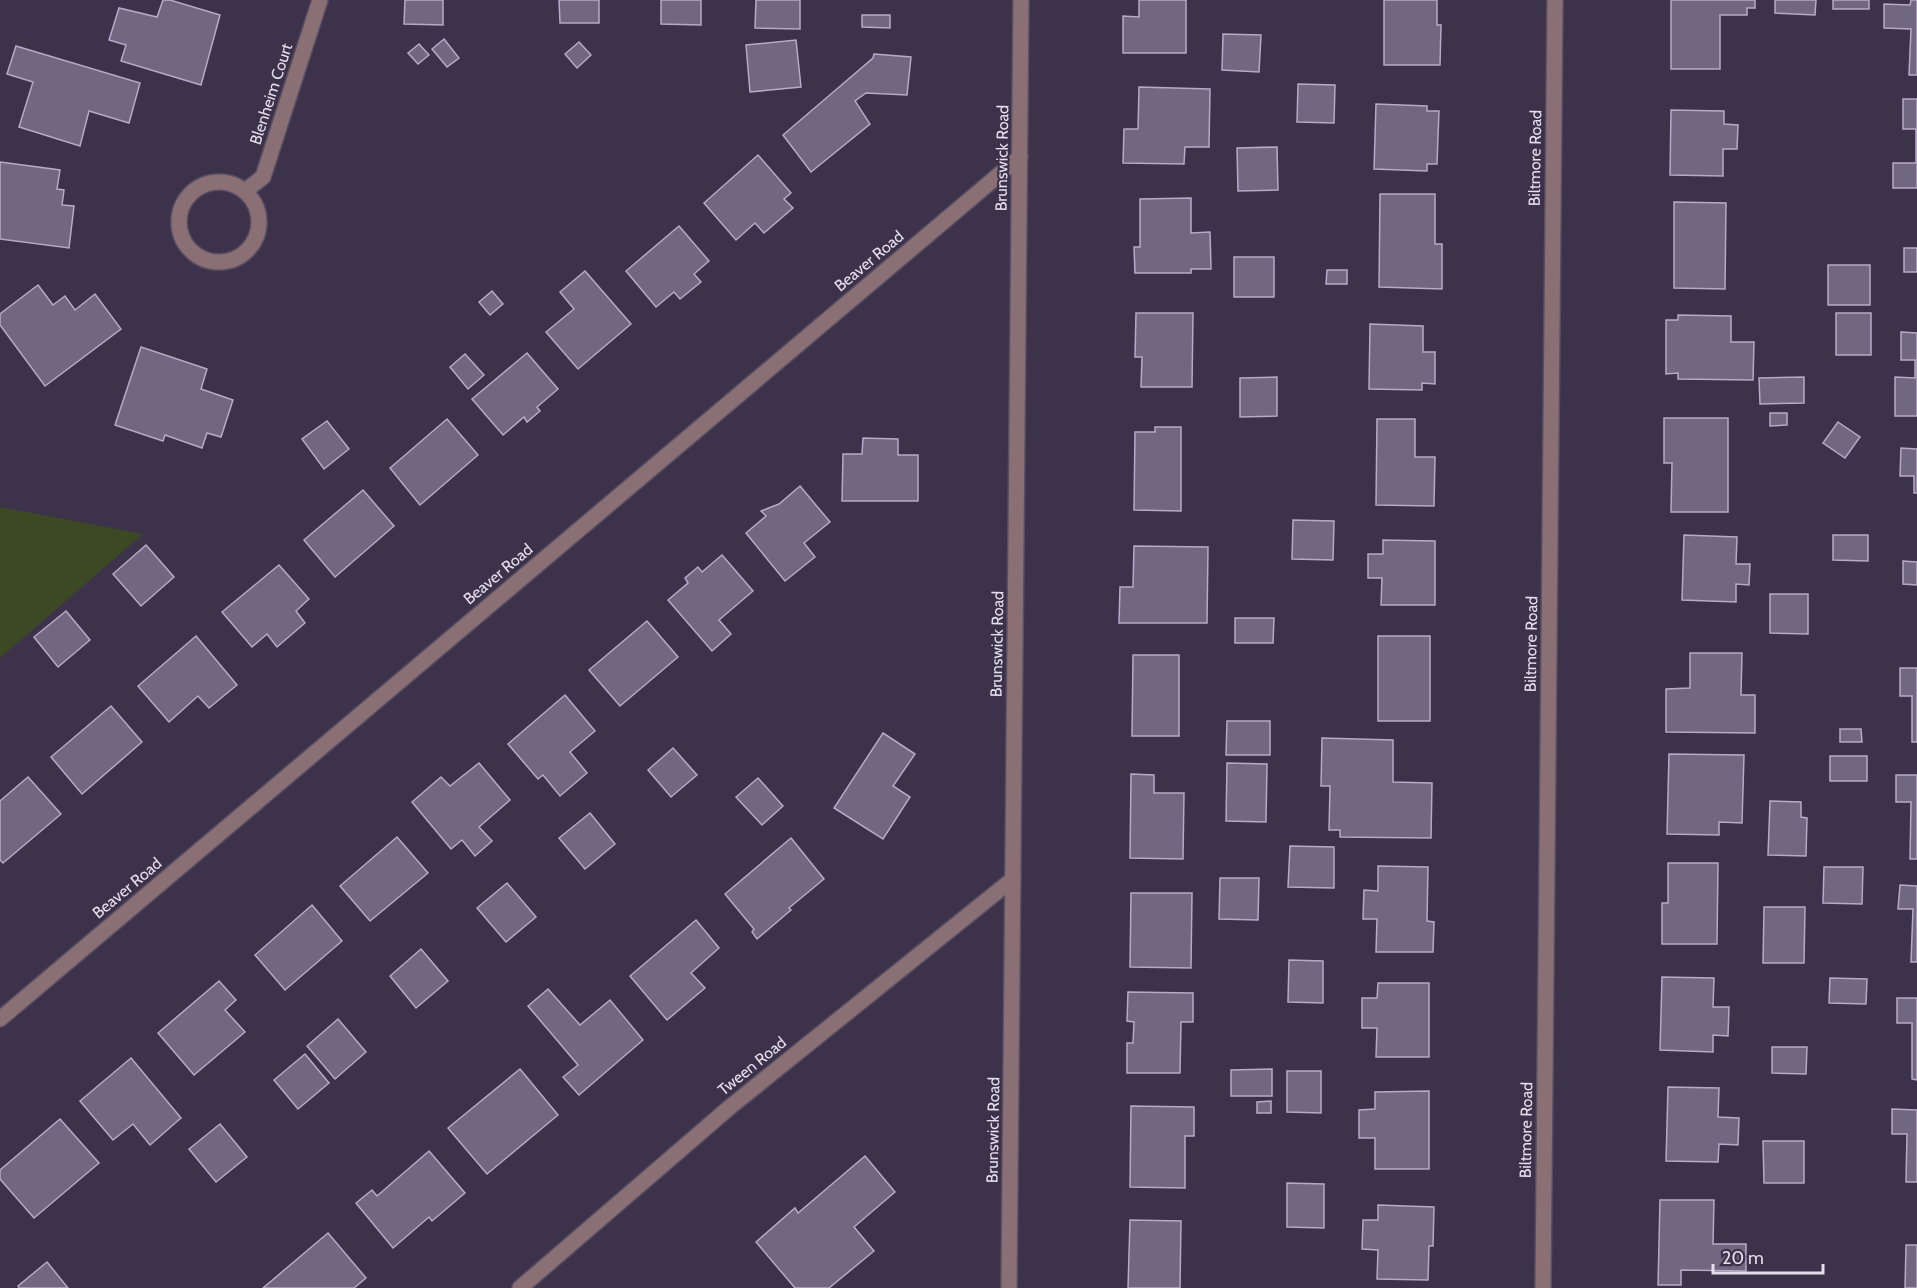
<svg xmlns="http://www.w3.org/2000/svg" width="1917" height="1288" viewBox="0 0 1917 1288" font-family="Cabin,sans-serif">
	<rect width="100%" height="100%" fill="#3c324a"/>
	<polygon fill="#3d4925" points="0,507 143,534 0,658"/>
	<g fill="#726781" stroke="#b6aac8" stroke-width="1.5">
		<polygon points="163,0 170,0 220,15 201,85 121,61 126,45 109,40 119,8 157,17"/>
		<polygon points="405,0 443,0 443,25 404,24"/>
		<polygon points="559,0 599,0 599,23 560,23"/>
		<polygon points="661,0 701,0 701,25 661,24"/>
		<polygon points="756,0 800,0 800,29 755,28"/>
		<polygon points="1139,0 1186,0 1186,53 1123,53 1123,16 1139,17"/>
		<polygon points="1384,0 1437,0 1437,25 1441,25 1440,65 1384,65"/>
		<polygon points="1671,0 1755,0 1755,8 1747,8 1747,15 1720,15 1720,69 1671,69"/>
		<polygon points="1775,0 1816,0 1815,15 1775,13"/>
		<rect x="1833" y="0" width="36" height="9"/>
		<polygon points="1911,0 1917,0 1917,75 1909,75 1911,29 1884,28 1884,4 1910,5"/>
		<polygon points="862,15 890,15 890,28 862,27"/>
		<polygon points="1223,34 1261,35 1259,72 1222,70"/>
		<polygon points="444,39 459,58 447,67 432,49"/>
		<polygon points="796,40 801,87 750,92 746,45"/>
		<polygon points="579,42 591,55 577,68 565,54"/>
		<polygon points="419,44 429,55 418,64 408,53"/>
		<polygon points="16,46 140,83 129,123 89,111 80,146 19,127 33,82 7,74"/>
		<polygon points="874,54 911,57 907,95 866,93 855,101 870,124 811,172 783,135 873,58"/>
		<polygon points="1298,84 1335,85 1334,123 1297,122"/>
		<polygon points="1139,87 1210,89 1209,147 1185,147 1184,164 1123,163 1124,129 1138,129"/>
		<polygon points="1903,99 1917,99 1917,188 1893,188 1893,163 1916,163 1916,129 1903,129"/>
		<polygon points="1376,104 1427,106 1427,111 1439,111 1437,164 1427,164 1427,171 1374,169"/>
		<polygon points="1671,110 1724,111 1724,124 1738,125 1737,149 1723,149 1723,176 1670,175"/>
		<polygon points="1277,147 1278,190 1238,191 1237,148"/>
		<polygon points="758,155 791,193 784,199 793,208 764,233 755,223 736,240 704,203"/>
		<polygon points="0,162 60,170 57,189 64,190 62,205 74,206 69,248 0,239"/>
		<polygon points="1380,194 1435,194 1435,244 1442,244 1442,289 1379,287"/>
		<polygon points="1191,198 1191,233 1210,232 1211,269 1191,269 1191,273 1135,273 1134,247 1140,247 1140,199"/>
		<polygon points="1674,202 1726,203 1725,289 1674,288"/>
		<polygon points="679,226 709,261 694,274 701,282 680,299 674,292 656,307 626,271"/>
		<rect x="1904" y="248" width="13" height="24"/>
		<rect x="1234" y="257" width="40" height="40"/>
		<rect x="1828" y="265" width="42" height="40"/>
		<polygon points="1327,270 1347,270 1347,284 1326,284"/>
		<polygon points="585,271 631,324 578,369 546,332 574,309 560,292"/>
		<polygon points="38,285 53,305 65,296 75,310 95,294 121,329 45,386 0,325 0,314"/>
		<polygon points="492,291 503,304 490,315 479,302"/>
		<polygon points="1136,313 1193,313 1192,387 1141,387 1142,357 1135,357"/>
		<rect x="1836" y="313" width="35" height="42"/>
		<polygon points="1678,315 1731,316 1731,342 1754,342 1753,380 1678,379 1678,373 1666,374 1666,320 1678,320"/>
		<polygon points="1370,324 1423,326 1423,352 1435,352 1435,384 1422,383 1422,390 1369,389"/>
		<polygon points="1901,332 1917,333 1917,416 1895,416 1895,377 1915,378 1915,360 1901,360"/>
		<polygon points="141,347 207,369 201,389 233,400 221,437 207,433 202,448 165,435 163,441 115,425"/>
		<polygon points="527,353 558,389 537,407 540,411 527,422 524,417 503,435 472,399"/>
		<polygon points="465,354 484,375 468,389 450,367"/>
		<polygon points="1277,377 1277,416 1240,417 1240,378"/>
		<polygon points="1804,377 1804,403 1760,404 1759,378"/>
		<polygon points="1770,413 1787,413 1787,425 1770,426"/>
		<polygon points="1664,418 1728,418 1728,512 1671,512 1672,463 1664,463"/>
		<polygon points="447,419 478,455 420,505 390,468"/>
		<polygon points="1377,419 1415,419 1415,457 1435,457 1434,506 1376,505"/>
		<polygon points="327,421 349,449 324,469 302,439"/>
		<polygon points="1838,422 1860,437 1845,458 1823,443"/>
		<polygon points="1155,427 1181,427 1181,511 1134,510 1135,432 1155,432"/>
		<polygon points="863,438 898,439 898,455 918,455 918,501 842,501 843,454 862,454"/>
		<polygon points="1901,448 1917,449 1917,493 1914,493 1914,476 1900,476"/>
		<polygon points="800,486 830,522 804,543 815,557 785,581 746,533 766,516 761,511 779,504"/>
		<polygon points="363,490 394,526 335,577 304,540"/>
		<polygon points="1293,520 1334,521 1333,560 1292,559"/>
		<polygon points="1684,535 1737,537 1736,564 1750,564 1749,585 1736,584 1736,602 1682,600"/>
		<polygon points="1833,535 1868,535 1868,561 1833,560"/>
		<polygon points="1383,540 1435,541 1435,605 1381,605 1382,578 1368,578 1368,554 1383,554"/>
		<polygon points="146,545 174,577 141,606 113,574"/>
		<polygon points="1134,546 1208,547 1207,623 1119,623 1120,587 1133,587"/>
		<polygon points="722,555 753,591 719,620 731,634 712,651 668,600 688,583 685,578 698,567 702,572"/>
		<polygon points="1903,561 1917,562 1917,585 1903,584"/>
		<polygon points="279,565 309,599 296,611 305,623 277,647 267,634 252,647 222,612"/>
		<polygon points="1770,594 1808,594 1808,634 1770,633"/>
		<polygon points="66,611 90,640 58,667 34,637"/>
		<polygon points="1235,618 1274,618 1273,643 1235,643"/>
		<polygon points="647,621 678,657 620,706 589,670"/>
		<polygon points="196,636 237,685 209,708 198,696 169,722 138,686"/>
		<rect x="1378" y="636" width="52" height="85"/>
		<polygon points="1690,653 1742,653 1741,695 1755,695 1755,733 1666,732 1666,689 1690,688"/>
		<polygon points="1133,655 1179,655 1179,736 1132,736"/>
		<polygon points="1900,668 1917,668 1917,742 1912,742 1912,696 1900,696"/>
		<polygon points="565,695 595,731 570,752 587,773 560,796 543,775 538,779 508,744"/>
		<polygon points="111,706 142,742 82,794 51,757"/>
		<polygon points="1227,721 1270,721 1270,755 1226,755"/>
		<polygon points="1840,729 1861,729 1862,742 1840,742"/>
		<polygon points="883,733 915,754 893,786 910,797 883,839 834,808"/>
		<polygon points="1322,738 1393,740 1393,782 1432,783 1431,838 1340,837 1340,830 1329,830 1330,786 1321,786"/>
		<polygon points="673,748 697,775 671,797 648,770"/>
		<polygon points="1669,754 1744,755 1742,823 1719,822 1719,835 1667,834"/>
		<rect x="1830" y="756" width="37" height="25"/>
		<polygon points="479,763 510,800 479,827 492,841 475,856 462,840 451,849 412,802 441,777 450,786"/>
		<polygon points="1227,763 1267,764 1266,822 1226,821"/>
		<polygon points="1131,774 1154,775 1154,793 1184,793 1183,859 1130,858"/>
		<polygon points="1896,775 1917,775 1917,859 1910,859 1911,802 1896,802"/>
		<polygon points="28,777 61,814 3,863 0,860 0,801"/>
		<polygon points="758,778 783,806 762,825 736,797"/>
		<polygon points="1770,801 1801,802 1801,817 1807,818 1806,856 1768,855"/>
		<polygon points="590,813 615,844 585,869 559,838"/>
		<polygon points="397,837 428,873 370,921 340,886"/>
		<polygon points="791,838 824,879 789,908 791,910 757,939 752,932 754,929 725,894"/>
		<polygon points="1290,846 1334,847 1334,888 1288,887"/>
		<polygon points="1668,863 1718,863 1717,944 1662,944 1662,903 1668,903"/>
		<polygon points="1378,866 1428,867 1427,921 1434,922 1433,952 1376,952 1377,919 1363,919 1364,890 1378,891"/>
		<polygon points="1824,867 1863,867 1862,904 1823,903"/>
		<polygon points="1220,878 1259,878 1258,920 1219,919"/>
		<polygon points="507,883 536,917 506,942 477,908"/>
		<polygon points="1900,885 1917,886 1917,962 1911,962 1913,909 1898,909"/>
		<polygon points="1131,893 1192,893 1191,968 1130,967"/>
		<polygon points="312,905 342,941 285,990 255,955"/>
		<polygon points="1764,907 1805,907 1804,963 1763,963"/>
		<polygon points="696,920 719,948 691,973 705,988 667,1020 630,976"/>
		<polygon points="421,949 448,981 416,1008 390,976"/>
		<polygon points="1289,960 1323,961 1323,1003 1288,1002"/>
		<polygon points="1662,977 1714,978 1713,1007 1729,1007 1728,1036 1713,1035 1713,1052 1660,1050"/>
		<polygon points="1830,978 1867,979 1866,1004 1829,1003"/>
		<polygon points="219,981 236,1000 225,1010 245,1032 194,1075 158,1033"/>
		<polygon points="1378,983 1429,983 1429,1057 1376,1057 1377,1028 1362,1028 1362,998 1377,998"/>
		<polygon points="548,989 580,1025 610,1000 643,1040 579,1095 563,1077 578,1065 528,1006"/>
		<polygon points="1128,992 1193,993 1193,1022 1181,1022 1180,1073 1127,1073 1127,1043 1133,1043 1134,1022 1127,1021"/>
		<polygon points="1897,998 1917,998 1917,1080 1912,1079 1912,1023 1897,1023"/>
		<polygon points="338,1019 366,1052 335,1079 307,1046"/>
		<polygon points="1772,1047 1807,1047 1806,1074 1772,1073"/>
		<polygon points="305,1054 329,1083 298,1109 274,1080"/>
		<polygon points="131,1058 181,1118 150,1145 133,1124 113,1140 80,1101"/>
		<polygon points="520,1069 558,1115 487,1174 448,1128"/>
		<polygon points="1272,1069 1272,1096 1231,1096 1231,1070"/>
		<polygon points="1287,1071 1321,1071 1321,1113 1287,1112"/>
		<polygon points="1668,1087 1719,1088 1718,1117 1739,1118 1738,1145 1719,1144 1718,1162 1666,1161"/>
		<polygon points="1429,1091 1429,1169 1375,1169 1375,1138 1359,1138 1359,1110 1375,1109 1375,1092"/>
		<polygon points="1271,1101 1271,1113 1257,1113 1257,1102"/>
		<polygon points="1131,1106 1194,1107 1194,1136 1185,1136 1185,1188 1130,1187"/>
		<polygon points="1892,1109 1917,1110 1917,1182 1906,1182 1907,1134 1892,1134"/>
		<polygon points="60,1119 99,1163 34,1218 0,1179 0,1170"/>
		<polygon points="220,1124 247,1157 216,1182 189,1149"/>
		<polygon points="1763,1141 1804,1141 1804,1183 1764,1183"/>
		<polygon points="429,1151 465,1193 432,1221 429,1217 393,1248 356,1203 372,1190 377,1196"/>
		<polygon points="865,1156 895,1192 854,1227 874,1251 829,1288 795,1288 756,1242 795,1208 798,1213"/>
		<polygon points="1287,1183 1324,1184 1324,1228 1287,1227"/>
		<polygon points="1660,1200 1714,1200 1713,1244 1746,1244 1746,1271 1681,1270 1681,1285 1658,1285"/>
		<polygon points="1378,1205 1434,1207 1433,1246 1429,1246 1428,1280 1377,1279 1378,1250 1362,1249 1363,1220 1378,1220"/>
		<polygon points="1130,1220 1181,1221 1180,1288 1128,1288"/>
		<polygon points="328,1233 366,1278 354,1288 263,1288"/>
		<polygon points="1906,1245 1917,1245 1917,1288 1905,1288"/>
		<polygon points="47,1262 68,1288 19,1288 18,1286"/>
	</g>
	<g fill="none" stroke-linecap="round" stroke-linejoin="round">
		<g stroke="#574e64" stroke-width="18">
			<g id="minor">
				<circle cx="219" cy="222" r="40"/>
				<polyline points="245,191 263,177 320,0"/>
				<polyline points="0,1019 1020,157"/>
				<polyline points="520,1288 730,1107 1013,879"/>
				<polyline points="1009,1288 1021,0"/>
				<polyline points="1543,1288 1555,0"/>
			</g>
		</g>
		<use href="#minor" stroke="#8a6f74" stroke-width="15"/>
	</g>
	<g text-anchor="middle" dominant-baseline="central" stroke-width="4.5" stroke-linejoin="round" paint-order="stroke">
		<g font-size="16" fill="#e4deed" stroke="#3c324a">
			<text transform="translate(271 94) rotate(-72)">Blenheim Court</text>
			<text transform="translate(1002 158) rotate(-89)">Brunswick Road</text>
			<text transform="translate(1535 158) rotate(-89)">Biltmore Road</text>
			<text transform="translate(869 261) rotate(-40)">Beaver Road</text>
			<text transform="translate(498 574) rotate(-40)">Beaver Road</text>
			<text transform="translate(997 644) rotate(-89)">Brunswick Road</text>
			<text transform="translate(1531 644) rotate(-89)">Biltmore Road</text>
			<text transform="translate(127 888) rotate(-40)">Beaver Road</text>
			<text transform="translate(752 1066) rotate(-39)">Tween Road</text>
			<text transform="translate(993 1130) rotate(-89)">Brunswick Road</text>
			<text transform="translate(1526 1130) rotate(-89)">Biltmore Road</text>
		</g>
	</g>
	<path d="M1713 1264v9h110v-9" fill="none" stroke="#e4deed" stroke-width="3"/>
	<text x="1722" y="1264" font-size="18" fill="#e4deed" stroke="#3c324a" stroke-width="4.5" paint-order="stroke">20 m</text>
</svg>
